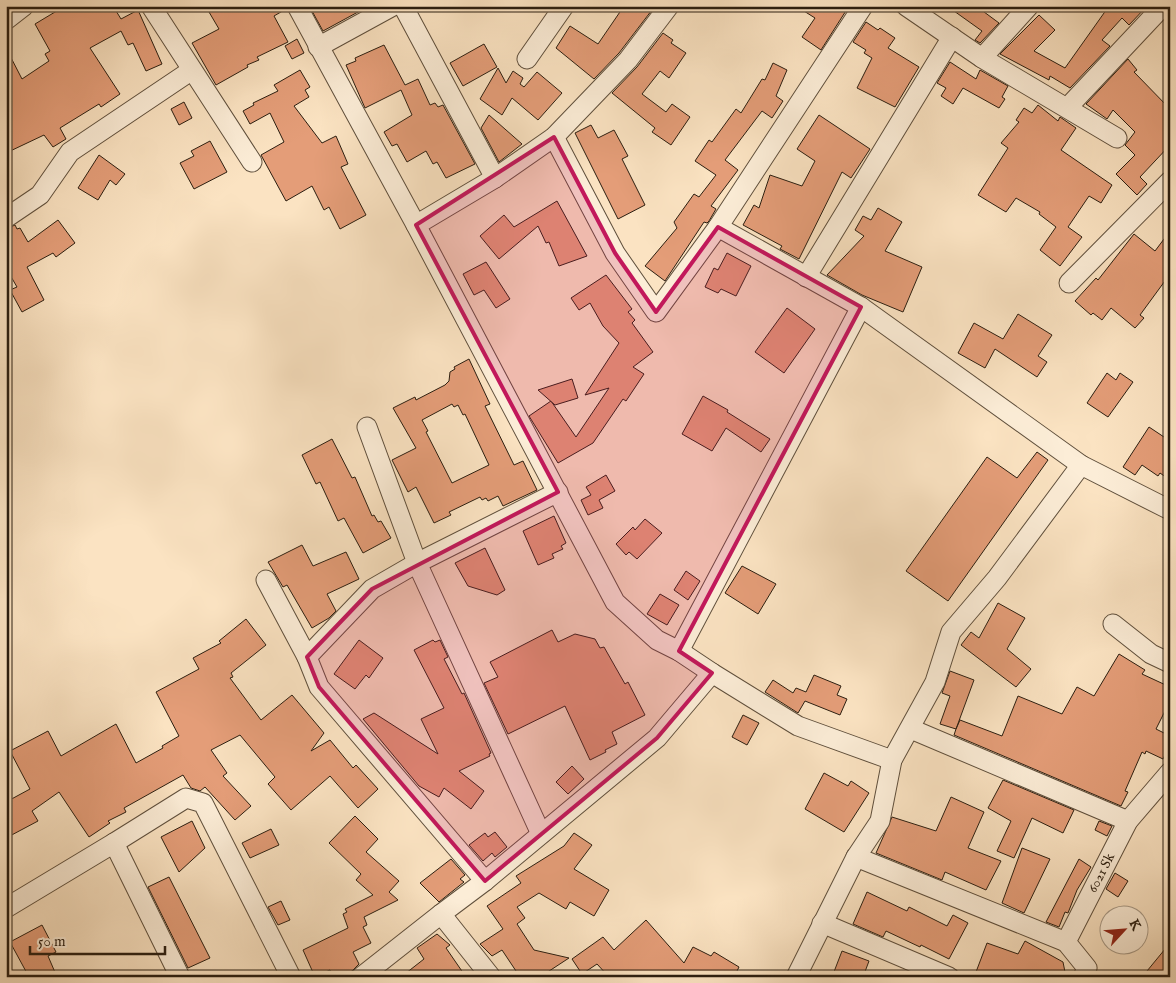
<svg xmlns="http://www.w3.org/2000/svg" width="1176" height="983" viewBox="0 0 1176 983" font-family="'IM FELL English',serif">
	<rect width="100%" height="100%" fill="#fbe3c2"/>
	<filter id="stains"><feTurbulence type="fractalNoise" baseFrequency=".004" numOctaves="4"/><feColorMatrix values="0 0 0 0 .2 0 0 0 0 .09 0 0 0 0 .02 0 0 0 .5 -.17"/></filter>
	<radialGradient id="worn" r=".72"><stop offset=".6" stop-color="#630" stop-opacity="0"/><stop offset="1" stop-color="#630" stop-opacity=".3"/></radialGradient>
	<g fill="#e49d78" stroke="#2b1e10" fill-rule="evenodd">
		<polygon points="65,6 113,6 121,19 138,10 162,64 146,71 133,43 128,45 121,31 90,48 120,94 101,107 99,104 60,128 66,139 53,147 44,135 6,153 6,48 22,79 49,61 45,54 50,51 35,24"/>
		<polygon points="220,6 286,6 286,9 274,16 288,42 257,57 259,60 247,65 248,67 216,85 192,43 219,29 209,12"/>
		<polygon points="321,6 369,6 323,31 312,11"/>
		<polygon points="624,6 655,6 619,53 594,79 556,48 570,26 598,44"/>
		<polygon points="796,6 849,6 821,50 802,37 815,18"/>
		<polygon points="947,6 976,6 999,23 980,43 975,40 982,31"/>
		<polygon points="1109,6 1147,6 1129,25 1122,18 1102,40 1110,46 1070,88 1050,76 1049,80 1000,54 1039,15 1055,30 1034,51 1065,68"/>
		<polygon points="866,22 878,30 880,28 895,38 888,48 919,67 895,107 857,88 872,58 864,53 866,50 853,42"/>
		<polygon points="663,33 673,40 671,43 686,53 669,78 660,71 642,94 666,112 672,104 690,117 671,145 652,132 655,128 612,93 637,67"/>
		<polygon points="297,39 304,53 292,59 285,46"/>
		<polygon points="484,44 497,67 463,86 450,63"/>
		<polygon points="384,45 405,85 418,79 430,105 435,103 438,107 443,105 475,164 446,178 437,162 433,164 426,151 407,162 397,144 392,146 384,132 412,115 401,90 365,108 346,65 356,61 355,58"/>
		<polygon points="1128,59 1137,70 1134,72 1170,109 1170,145 1140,177 1147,184 1137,195 1116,174 1135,155 1125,145 1135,132 1113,110 1107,119 1086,104"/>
		<polygon points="950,62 976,79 980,70 1008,86 1002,97 1005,99 999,108 963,88 953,104 941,96 946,88 937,83"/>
		<polygon points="773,63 787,70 776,96 783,101 772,118 762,111 725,160 738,170 711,206 716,209 709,221 707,223 704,222 665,281 645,266 677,228 674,222 694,194 699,197 716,175 695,161 709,140 712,142 736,109 741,113 762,79 765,80"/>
		<polygon points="498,68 506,83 513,71 523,78 520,84 524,87 537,72 562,93 538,120 512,98 502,115 480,99"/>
		<polygon points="300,70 310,87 305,90 309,97 294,106 322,143 336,136 348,164 341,167 366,215 340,229 329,207 324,210 312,186 286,201 261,155 284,142 270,113 250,124 243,111 254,105 253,103 278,91 274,85"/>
		<polygon points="184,102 192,118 179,125 171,109"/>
		<polygon points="1038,105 1058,121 1060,117 1076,128 1061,150 1112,185 1101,203 1089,196 1068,227 1082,237 1060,266 1040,250 1056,227 1039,214 1040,212 1016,198 1006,212 978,195 1008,148 1001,143 1019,122 1016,120 1024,108 1032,113"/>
		<polygon points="489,115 522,144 499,162 481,128"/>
		<polygon points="819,115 870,149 851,178 842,172 799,259 780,249 782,246 743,225 754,205 759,208 770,175 802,186 815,161 797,149"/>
		<polygon points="591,125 598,138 614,130 628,156 622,159 645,205 618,219 575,133"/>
		<polygon points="210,141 227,172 194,189 180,163 194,156 191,151"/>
		<polygon points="99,155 125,174 116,185 110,180 98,200 78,188"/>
		<polygon points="557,201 587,256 559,266 549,242 546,243 538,226 499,259 480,236 504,215 514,227"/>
		<polygon points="878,208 902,222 885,251 922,267 903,312 862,295 827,275 864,236 855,230 863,216 871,220"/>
		<polygon points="58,220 75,243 56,257 53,253 27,267 44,300 22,312 10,290 17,287 6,268 6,229 15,225 17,229 20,228 28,242"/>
		<polygon points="1170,231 1170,274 1140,315 1144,318 1135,328 1111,308 1102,320 1093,313 1091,315 1075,301 1096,278 1098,280 1134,234 1155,251"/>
		<polygon points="727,253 751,266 736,296 721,289 718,293 705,287 714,268 718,270"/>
		<polygon points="486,262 510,299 496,308 484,290 474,295 463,274"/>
		<polygon points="606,275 632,309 628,312 635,320 632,323 653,352 633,367 644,374 626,401 623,399 593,443 558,463 529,416 551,401 576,437 609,388 585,395 619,343 603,326 590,303 579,310 571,298"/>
		<polygon points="787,308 815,329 784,373 755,352"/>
		<polygon points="1018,314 1052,335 1038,356 1047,362 1037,377 995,349 985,368 958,353 974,323 1003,339"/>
		<path d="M469,359L490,404L485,406L514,465L523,461L537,490L503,506L498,496L488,501L486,498L482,500L480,497L449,512L451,515L434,523L416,487L408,492L392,460L416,448L393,408L415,397L416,400L445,385L449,381L450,372L455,369L454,367ZM452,404L454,407L458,405L463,415L465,414L489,465L452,483L426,432L428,431L422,420Z"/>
		<polygon points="1107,373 1116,380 1120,373 1133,382 1108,417 1087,403"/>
		<polygon points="572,379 578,398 555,405 538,390"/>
		<polygon points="703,396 728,410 727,412 770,439 761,452 726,428 712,451 682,434"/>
		<polygon points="1149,427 1170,441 1170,480 1160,473 1158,476 1142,465 1135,475 1123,467"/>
		<polygon points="332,439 352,478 355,477 372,516 374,515 378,522 381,521 391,538 363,553 344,518 338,521 320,482 316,484 302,455"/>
		<polygon points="1037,452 1048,460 948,601 906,571 987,457 1017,478"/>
		<polygon points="606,475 615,491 599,500 603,508 588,515 581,500 591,495 586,487"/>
		<polygon points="554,516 566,543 561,546 563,549 552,554 554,558 538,565 523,531"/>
		<polygon points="645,519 662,533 637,559 629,552 626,555 616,544 633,527 635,530"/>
		<polygon points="302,545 313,566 346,552 359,579 327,594 336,611 329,618 312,628 287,585 283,587 268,562"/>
		<polygon points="485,548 505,590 497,595 468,586 455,563"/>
		<polygon points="742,566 776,584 758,614 725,593"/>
		<polygon points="686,571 700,581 688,600 674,590"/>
		<polygon points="660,594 679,605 667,625 647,614"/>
		<polygon points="998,603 1025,618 1007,649 1031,669 1016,687 961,645 971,632 979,638"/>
		<polygon points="246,619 266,645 231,673 233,677 230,678 261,720 292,695 324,733 311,751 330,740 353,768 356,765 378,789 358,808 330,776 291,810 268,784 275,777 240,735 211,750 227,773 223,776 251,806 235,820 205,787 200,791 191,788 183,775 124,808 126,812 108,821 110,823 89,837 59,792 32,811 38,821 6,838 6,802 30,789 10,751 48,731 61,756 116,724 136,763 163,748 162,746 179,736 156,692 199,669 193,658 221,643 219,641"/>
		<polygon points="552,630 558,642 575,634 595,639 600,648 604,647 625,684 628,682 645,715 612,732 617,744 605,750 606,752 590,760 565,706 508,734 484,683 498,677 490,662"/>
		<polygon points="359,640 383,658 369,678 366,675 355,689 334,674"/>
		<polygon points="433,640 435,642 440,640 448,657 444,659 462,694 464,693 491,753 489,754 490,756 459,771 484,791 471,809 444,788 439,797 419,786 363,719 374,713 438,754 421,719 444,708 414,650"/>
		<polygon points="1119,654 1145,670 1142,674 1170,687 1170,701 1156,729 1170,736 1170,745 1163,759 1146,751 1145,754 1142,752 1125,791 1128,792 1121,806 954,735 956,729 940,724 950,696 942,693 950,671 974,680 956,729 960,720 1002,736 1018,696 1062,714 1077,687 1094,696"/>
		<polygon points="814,675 841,686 837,695 847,699 840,715 805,701 798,713 765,692 773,680 793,693 796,688 806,692"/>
		<polygon points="743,715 759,723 747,745 732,737"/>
		<polygon points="572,766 584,779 568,794 556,782"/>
		<polygon points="824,773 848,786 851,781 869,793 844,832 805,809"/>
		<polygon points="1003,780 1074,810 1063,833 1032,818 1014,858 997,851 1011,821 988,808"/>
		<polygon points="951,797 984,812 968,848 1001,861 986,890 945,872 942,880 876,853 892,817 936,831"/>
		<polygon points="355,816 378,839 366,852 399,881 389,892 398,900 364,917 367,925 363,927 371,943 353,952 359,964 352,971 339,977 333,977 330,970 315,977 303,950 348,928 343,914 347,912 345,909 373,895 356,880 361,874 329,843"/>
		<polygon points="192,821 205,848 179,872 161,837"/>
		<polygon points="1099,821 1112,826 1107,836 1095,830"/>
		<polygon points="271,829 279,845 250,858 242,843"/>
		<polygon points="495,832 507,847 495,857 492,853 483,861 469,845 485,833 488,837"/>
		<polygon points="574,833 592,845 574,869 609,890 594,916 570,902 566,909 539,893 517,907 525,918 517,924 534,950 569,958 540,977 520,977 502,950 492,956 480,944 503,929 487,906 521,883 516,876 564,846"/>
		<polygon points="1022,848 1050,859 1024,913 1002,903"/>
		<polygon points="451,859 465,875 460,879 464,882 439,902 420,883"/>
		<polygon points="1079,859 1091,867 1077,890 1068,913 1065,912 1059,927 1046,922"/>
		<polygon points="1115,873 1128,881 1118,897 1106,889"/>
		<polygon points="169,877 210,958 188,968 148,887"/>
		<polygon points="867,892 907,911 909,907 947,926 953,915 968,923 949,959 921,945 920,947 886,931 883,937 853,924"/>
		<polygon points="281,901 290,920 278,925 268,907"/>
		<polygon points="646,920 684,963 693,947 711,956 714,952 739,967 734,977 609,977 597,964 582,974 572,959 603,937 614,950"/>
		<polygon points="42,925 56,952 48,956 57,977 29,977 10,942"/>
		<polygon points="437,934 450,945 446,948 466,977 401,977 424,959 417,948"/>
		<polygon points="1025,941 1063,962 1066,977 989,977 976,972 987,943 1018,954"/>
		<polygon points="1170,943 1170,977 1154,977 1147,971"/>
		<polygon points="842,951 869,961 863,977 832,977"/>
	</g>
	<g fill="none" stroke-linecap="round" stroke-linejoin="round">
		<g stroke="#5f4f3c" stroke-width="21">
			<g id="minor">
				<polyline points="151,6 252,162"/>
				<polyline points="297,6 416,225 615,602 657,640 679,651 712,673 798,726 892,760"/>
				<polyline points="403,6 495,178"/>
				<polyline points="906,6 982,58 1117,138"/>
				<polyline points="6,20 24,6"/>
				<polyline points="318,47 393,6"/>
				<polyline points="982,58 1029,6"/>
				<polyline points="527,59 564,6"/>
				<polyline points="1068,107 1163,6"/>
				<polyline points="554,137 615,253 656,312 718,227 863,6"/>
				<polyline points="6,218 40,195 70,152 192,70"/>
				<polyline points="416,225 495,178 554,137 628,60 669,6"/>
				<polyline points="718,227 861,307 1081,465 1170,510"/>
				<polyline points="806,277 952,37"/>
				<polyline points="1069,283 1170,181"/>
				<polyline points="367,427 417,563 541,834"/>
				<polyline points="266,580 307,657"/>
				<polyline points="1113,624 1151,654 1170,663"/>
				<polyline points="679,651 861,307"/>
				<polyline points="911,729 1128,821"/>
				<polyline points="114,843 186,798 203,803 291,977"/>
				<polyline points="856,857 1066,942"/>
				<polyline points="485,881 319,687 307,657 372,589 417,563 558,492"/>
				<polyline points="6,908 114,843 180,977"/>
				<polyline points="441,914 485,881 657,738 712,673"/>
				<polyline points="822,923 949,977"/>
				<polyline points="361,977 441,914 491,977"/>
				<polyline points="796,977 856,857 880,821 892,760 935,682 951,632 997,578 1081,465"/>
				<path id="s1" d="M1083,977L1087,968L1066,942L1128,821L1170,772"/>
			</g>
		</g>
		<use href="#minor" stroke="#fcedd7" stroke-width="19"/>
	</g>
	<path fill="#c2185b" fill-opacity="0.2" stroke="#c2185b" stroke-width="4" stroke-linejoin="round" d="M554,137L615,253L656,312L718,227L861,307L679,651L712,673L657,738L485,881L319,687L307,657L372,589L558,492L416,225Z"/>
	<g text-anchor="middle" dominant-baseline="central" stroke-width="4.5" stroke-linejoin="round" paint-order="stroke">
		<g font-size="14" fill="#2b1e10" stroke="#fcedd7">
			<text stroke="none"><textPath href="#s1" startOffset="121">6021 Sk</textPath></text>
		</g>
	</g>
	<rect width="1176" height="983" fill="none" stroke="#fbe3c2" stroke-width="25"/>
	<rect x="8" y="8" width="1161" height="968" fill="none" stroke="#2b1e10" stroke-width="2.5"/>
	<rect x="12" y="12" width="1151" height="958" fill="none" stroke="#2b1e10"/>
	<g transform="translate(1124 930) rotate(64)"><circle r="24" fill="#fcedd7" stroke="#a89a87"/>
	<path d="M0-4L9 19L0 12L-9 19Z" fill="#8f2418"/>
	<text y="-8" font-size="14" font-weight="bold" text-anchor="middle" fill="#2b1e10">K</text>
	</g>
	<path d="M30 946v8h135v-8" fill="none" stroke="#2b1e10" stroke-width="2.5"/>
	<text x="38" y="946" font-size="15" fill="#2b1e10" stroke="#fcedd7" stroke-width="4" paint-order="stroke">50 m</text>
	<rect width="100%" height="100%" filter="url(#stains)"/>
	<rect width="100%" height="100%" fill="url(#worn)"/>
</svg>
